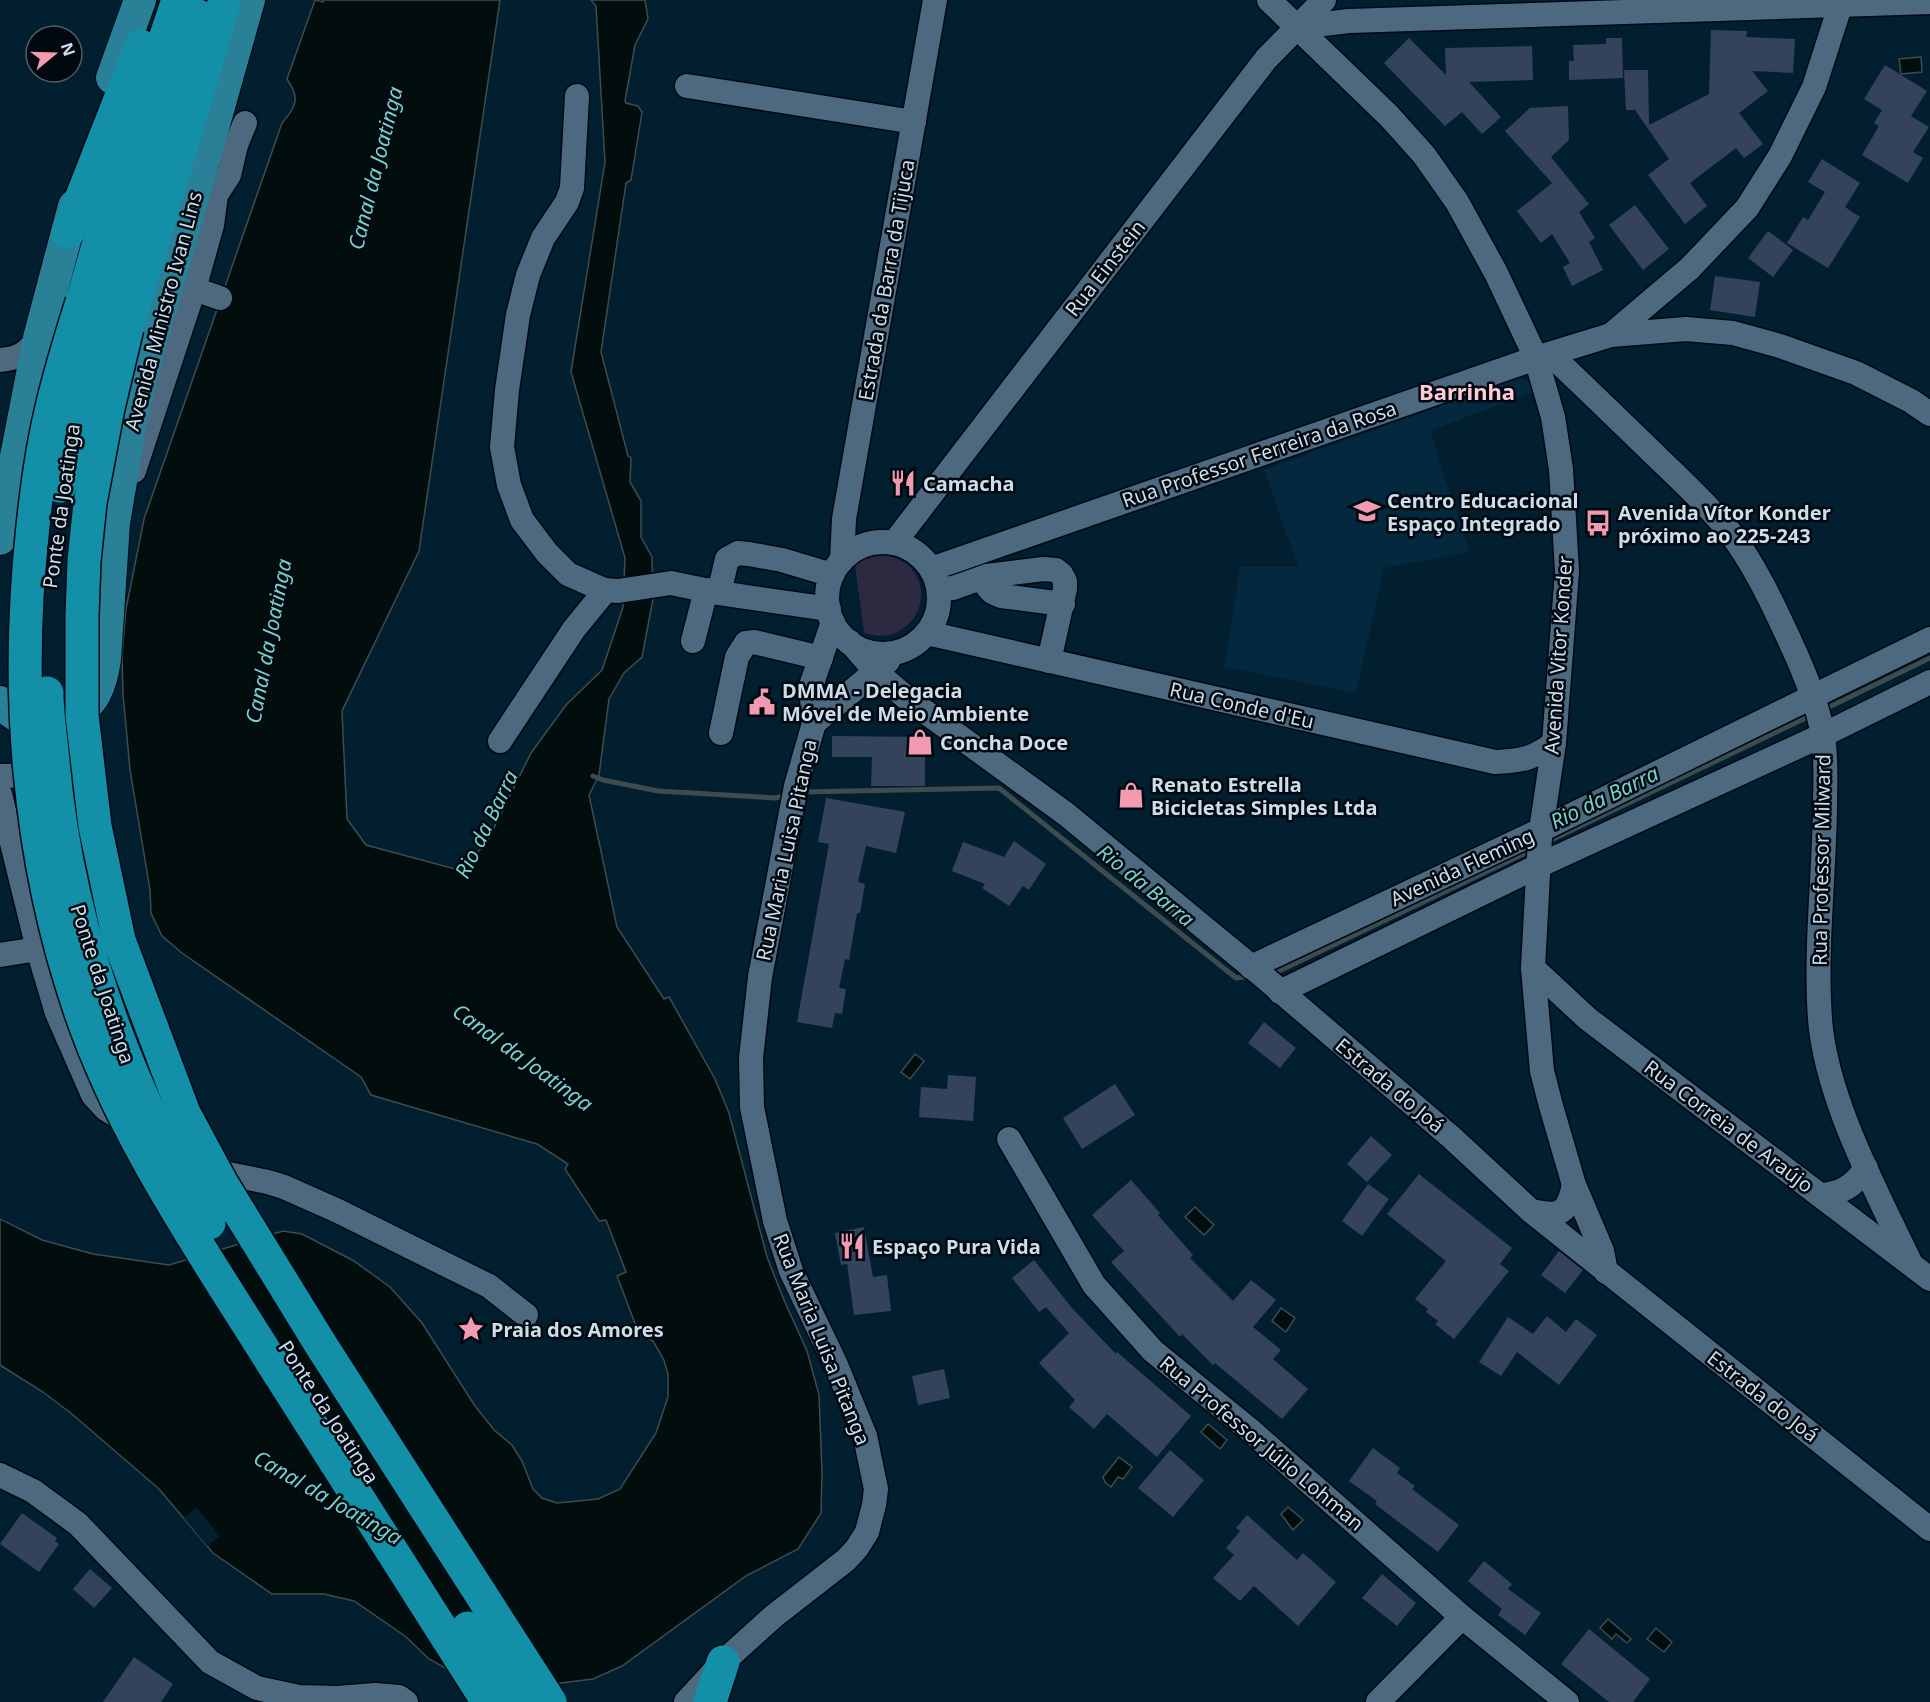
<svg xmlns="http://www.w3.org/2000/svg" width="1930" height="1702" viewBox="0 0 1930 1702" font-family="'Noto Sans',sans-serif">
	<rect width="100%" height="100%" fill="#021f30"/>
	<polygon fill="#04293e" points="1521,378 1531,383 1535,391 1430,431 1469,552 1384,568 1356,693 1224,667 1240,567 1298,567 1264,470 1513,380"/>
	<path fill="#2c2941" d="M885,555C896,558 906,561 913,571C933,597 914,634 882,636C876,636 869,634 864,633L855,564L869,556Z"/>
	<g fill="#010e0d" stroke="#3e4c4f" stroke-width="1.5">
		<path d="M315,0L323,2L324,0H500L419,551L342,711L347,819L366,845L455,869L485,846L531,753L566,705L602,670L623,607L625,558L571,372L605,162L596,6L591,0H645L648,19L635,45L625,101L626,103L638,106L642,112L631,180L626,183L601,352L628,456L631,458L630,482L641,501V537L652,557L653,599L642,657L624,673L609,699L599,775L589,795L617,927L664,999L669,997L715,1079L729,1113L767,1257L784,1300L807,1351L819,1395L822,1473L821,1513L798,1549L746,1576L622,1666L593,1679L537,1686L467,1680L429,1659L405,1636L354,1601L324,1594H272L213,1553L159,1489L72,1414L43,1392L0,1365V1219L42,1240L93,1254L169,1265L283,1231L302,1234L354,1261L390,1287L422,1323L475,1406L494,1430L512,1445L522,1461L533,1489L542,1498L557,1503L598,1499L620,1489L656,1433L668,1397V1374L664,1360L653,1341L639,1334L617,1276L626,1272L606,1220L599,1221L565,1169L568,1164L537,1144L371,1095L361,1077L182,953L162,936L151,913L150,890L130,770L123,694L122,655L126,609L144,519L282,123C297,106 300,98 287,79Z"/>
		<polygon points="1921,57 1922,72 1901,74 1899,59"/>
		<polygon points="915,1054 924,1061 910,1079 901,1072"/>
		<polygon points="1195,1207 1214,1225 1204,1235 1185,1217"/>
		<polygon points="1281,1308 1295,1318 1286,1332 1272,1321"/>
		<polygon points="1208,1424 1227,1440 1220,1449 1201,1432"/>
		<polygon points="1119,1457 1132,1467 1123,1479 1118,1477 1111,1487 1105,1482 1103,1477"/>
		<polygon points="1288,1507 1303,1520 1293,1530 1281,1514"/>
		<polygon points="1608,1619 1631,1639 1627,1643 1616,1634 1612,1639 1600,1628"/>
		<polygon points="1656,1628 1672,1642 1664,1652 1647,1639"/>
	</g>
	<polygon fill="#021f30" points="196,1507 220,1536 207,1546 184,1518"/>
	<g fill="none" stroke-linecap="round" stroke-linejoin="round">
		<g stroke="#3e4c4f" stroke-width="5">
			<polyline points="1823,710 1930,658"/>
			<polyline points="593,776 603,780 658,791 775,798 789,795"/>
			<polyline points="801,792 999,788 1236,978 1250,976"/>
			<polyline points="1547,842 1812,715"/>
			<polyline points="1271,973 1277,972 1534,849"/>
		</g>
	</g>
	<g fill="#35425c">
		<polygon points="1711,30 1747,31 1746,37 1795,39 1793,73 1752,71 1768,91 1739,113 1763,144 1744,158 1736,148 1690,183 1707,206 1685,224 1648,175 1669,159 1635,110 1626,110 1624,70 1648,70 1649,125 1709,94"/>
		<polygon points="1409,38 1446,75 1445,48 1532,46 1533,80 1469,82 1501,117 1482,134 1462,112 1445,126 1384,63"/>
		<polygon points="1606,38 1622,38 1623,78 1569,80 1569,61 1574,61 1573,45 1606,44"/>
		<polygon points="1885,65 1927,91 1911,116 1929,127 1913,152 1923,158 1908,183 1862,155 1879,126 1874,123 1882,110 1864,99"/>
		<polygon points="1568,106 1569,140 1551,157 1589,204 1579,212 1595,238 1589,242 1603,270 1572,286 1563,267 1570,263 1552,234 1541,243 1517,211 1552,183 1505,131 1530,108"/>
		<polygon points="1822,159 1860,183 1845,207 1860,217 1828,268 1787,243 1803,217 1808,220 1825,192 1808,182"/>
		<polygon points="1635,205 1669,249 1643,270 1609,225"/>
		<polygon points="1768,231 1793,250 1773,277 1748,258"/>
		<polygon points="1715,276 1760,282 1755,317 1710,310"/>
		<polygon points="832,736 925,737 925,786 871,786 872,757 832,757"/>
		<polygon points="826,798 905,812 896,853 866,846 858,882 865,884 860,913 857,913 849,960 845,959 839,988 846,989 842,1014 835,1013 832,1028 797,1022 829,844 818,842"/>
		<polygon points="1014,841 1046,864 1029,890 1023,886 1009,906 982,888 985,884 952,871 963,842 1004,857"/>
		<polygon points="1264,1022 1296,1048 1280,1068 1248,1043"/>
		<polygon points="948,1075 976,1077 973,1121 919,1117 921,1087 947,1089"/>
		<polygon points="1115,1084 1135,1115 1082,1149 1063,1118"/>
		<polygon points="1371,1136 1392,1155 1367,1182 1347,1164"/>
		<polygon points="1419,1174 1512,1248 1500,1264 1509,1271 1454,1339 1435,1324 1438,1321 1426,1312 1428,1309 1415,1299 1446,1261 1387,1214"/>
		<polygon points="1131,1180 1160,1213 1158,1215 1193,1255 1190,1258 1233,1301 1251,1280 1276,1300 1253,1327 1281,1350 1273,1359 1308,1389 1282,1419 1215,1363 1213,1365 1182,1334 1180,1337 1111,1262 1124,1251 1092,1215"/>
		<polygon points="1368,1184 1389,1199 1362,1236 1342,1221"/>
		<polygon points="864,1227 873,1277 887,1275 891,1311 854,1315 847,1264 841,1265 835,1233"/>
		<polygon points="1559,1251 1583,1270 1565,1293 1541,1275"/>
		<polygon points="1034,1260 1071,1307 1116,1354 1117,1352 1191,1416 1157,1457 1107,1414 1094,1429 1069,1407 1075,1400 1039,1363 1069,1333 1046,1307 1039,1312 1012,1278"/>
		<polygon points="1547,1316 1566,1332 1576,1319 1597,1335 1559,1385 1517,1352 1501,1376 1479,1362 1508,1317 1533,1334"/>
		<polygon points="944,1369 950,1398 918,1405 912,1376"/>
		<polygon points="1373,1448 1400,1468 1397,1473 1415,1486 1412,1489 1459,1525 1438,1552 1375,1504 1377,1501 1349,1481"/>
		<polygon points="1170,1450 1204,1480 1173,1517 1138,1488"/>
		<polygon points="22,1513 57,1538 55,1541 59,1544 39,1572 0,1544"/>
		<polygon points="1247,1515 1297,1560 1303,1553 1336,1582 1298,1626 1254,1586 1240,1601 1213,1578 1234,1555 1226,1548 1240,1531 1236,1528"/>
		<polygon points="1484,1561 1512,1584 1508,1589 1541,1613 1525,1635 1498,1615 1502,1609 1468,1581"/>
		<polygon points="90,1569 112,1588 94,1608 73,1589"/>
		<polygon points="1382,1574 1416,1603 1397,1626 1362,1598"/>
		<polygon points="1589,1629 1650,1679 1633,1702 1609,1702 1561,1664"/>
		<polygon points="134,1657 173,1684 161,1702 103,1702"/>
	</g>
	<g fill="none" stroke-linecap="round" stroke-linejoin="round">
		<g stroke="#000814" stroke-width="27">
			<g id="minor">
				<polyline points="1269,0 1389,116 1424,155 1457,202 1496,273 1536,358 1553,417 1561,469 1567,571 1554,743 1540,837 1533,968 1542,1071 1551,1106 1574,1185 1602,1251 1606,1272"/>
				<polyline points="1298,27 1349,21 1930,2"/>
				<polyline points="687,86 914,122"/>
				<polyline points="577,96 572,188 567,202 543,238 528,275 518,315 507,390 502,447 509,485 522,520 547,553 568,574 604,590 618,591 671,583 719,593 829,609"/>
				<polyline points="180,284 220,298"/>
				<polyline points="1611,335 1690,268 1747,208 1780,156 1814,87 1842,0"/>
				<path d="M1550,354C1586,388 1622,423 1657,457C1682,481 1708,505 1729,531C1754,564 1772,602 1789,639C1803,669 1818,704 1823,736C1827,760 1825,784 1825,808C1824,879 1815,949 1820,1019C1826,1099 1877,1192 1911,1264"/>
				<path d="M0,360C21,358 26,353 39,338"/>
				<polyline points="134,471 194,289 212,225 216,195 229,175 236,145 245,123"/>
				<circle cx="883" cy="598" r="56"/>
				<polyline points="894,543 1266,59 1324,0"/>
				<polyline points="842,560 844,519 935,0"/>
				<polyline points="931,569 1536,358 1611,335 1686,329 1733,333 1780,346 1856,373 1911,401 1930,414"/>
				<polyline points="987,576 986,585 992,592 1001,596 1063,604"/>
				<polyline points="939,589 953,588 987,576 1043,569 1056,570 1061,574 1065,581 1065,589 1049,661"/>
				<polyline points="719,593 727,559 738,553 749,554 782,560 832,575"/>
				<path d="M927,633L1495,762C1521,761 1533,759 1554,743"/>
				<polyline points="693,641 706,590"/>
				<polyline points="850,642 876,672 909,700 1066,814 1264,977 1451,1137 1531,1211 1930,1529"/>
				<polyline points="814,723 888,661"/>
				<polyline points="721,733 737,657 746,643 754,642 821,658"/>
				<polyline points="500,741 574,629 601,596 604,590"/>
				<polyline points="0,776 46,775"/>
				<polyline points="0,794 38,949 57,1013 93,1095 106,1109 127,1122"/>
				<polyline points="0,955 38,949"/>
				<polyline points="1251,967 1541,830 1930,639"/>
				<polyline points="1533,968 1588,1019 1930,1279"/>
				<polyline points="1280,992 1538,866 1823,735 1930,682"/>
				<polyline points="1009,1139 1094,1285 1153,1351 1250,1430 1462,1617 1567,1702"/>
				<polyline points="204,1166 223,1173 268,1182 284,1187 338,1211 489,1286 526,1315"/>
				<path d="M1820,1195C1841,1194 1854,1186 1866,1168"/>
				<path d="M1531,1211C1560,1217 1567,1215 1574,1185"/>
				<polyline points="0,1475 33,1491 78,1524 210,1662 257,1688 299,1697 338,1698 375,1695 399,1697 406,1702"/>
				<polyline points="686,1702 723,1662 774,1616 846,1560 857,1548 867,1532 874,1505 876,1489 865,1436 836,1365 791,1271 775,1221 752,1107 751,1058 760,977 796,786 814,723 811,686 833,622"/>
				<polyline points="1378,1702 1462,1617"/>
			</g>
		</g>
		<g stroke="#000814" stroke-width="34">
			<g id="major">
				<polyline points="112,78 140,0"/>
				<polyline points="0,539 39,338 74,206"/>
				<path d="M0,702C8,710 16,717 26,720C51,729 82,717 95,694C101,683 103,671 105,659L114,523L133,410L150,344L196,188L249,0"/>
			</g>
		</g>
		<g stroke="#000814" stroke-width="36">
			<g id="highway">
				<polyline points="68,232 141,46"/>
				<polyline points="82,302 112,197 178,0"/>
				<polyline points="101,318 145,173 198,16"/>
				<polyline points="127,328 225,0"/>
				<polyline points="710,1702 723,1662"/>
			</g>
		</g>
		<use href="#minor" stroke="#4c697f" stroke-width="24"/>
		<use href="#major" stroke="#2a8097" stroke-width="32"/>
		<use href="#highway" stroke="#1390a7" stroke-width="33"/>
		<g stroke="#000814" stroke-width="36" stroke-linecap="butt">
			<g id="highway-bridge">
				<path d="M82,302C71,338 59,375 51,412C42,450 37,488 33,526C15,688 27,855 80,1010C122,1134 197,1243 266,1353C340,1469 413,1586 488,1702"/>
				<polyline points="127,328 108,408 90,503 84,561 82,615 82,715 95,826 119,940 184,1113 222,1184 321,1345 550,1702"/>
				<polyline points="60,486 76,406 101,318"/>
				<path d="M47,693C47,715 51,738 53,761C64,889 101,1011 156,1127C171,1160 191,1191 209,1223"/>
				<polyline points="468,1628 515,1702"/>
			</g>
		</g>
		<use href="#highway-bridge" stroke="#1390a7" stroke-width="33"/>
	</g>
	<defs>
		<g id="restaurant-bare" transform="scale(2.07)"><path d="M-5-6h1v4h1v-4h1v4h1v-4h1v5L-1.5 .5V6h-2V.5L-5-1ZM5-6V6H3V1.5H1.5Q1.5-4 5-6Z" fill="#f29ab0" stroke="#01080f" stroke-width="2.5" paint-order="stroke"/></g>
		<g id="school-bare" transform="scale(2.07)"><path d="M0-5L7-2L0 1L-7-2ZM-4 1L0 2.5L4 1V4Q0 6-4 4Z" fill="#f29ab0" stroke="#01080f" stroke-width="2.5" paint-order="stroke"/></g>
		<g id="bus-bare" transform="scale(2.07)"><path d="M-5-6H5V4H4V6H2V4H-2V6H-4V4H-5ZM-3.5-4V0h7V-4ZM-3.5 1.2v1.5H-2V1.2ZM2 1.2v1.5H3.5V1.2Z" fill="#f29ab0" stroke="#01080f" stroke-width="2.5" paint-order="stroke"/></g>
		<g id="civic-bare" transform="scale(2.07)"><path d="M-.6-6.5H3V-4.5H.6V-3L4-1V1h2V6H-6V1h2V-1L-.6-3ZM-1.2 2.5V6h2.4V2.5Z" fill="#f29ab0" stroke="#01080f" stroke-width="2.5" paint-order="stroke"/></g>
		<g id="shop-bare" transform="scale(2.07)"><path d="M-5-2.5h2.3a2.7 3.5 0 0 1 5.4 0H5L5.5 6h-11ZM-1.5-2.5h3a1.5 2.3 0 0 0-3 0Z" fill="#f29ab0" stroke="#01080f" stroke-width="2.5" paint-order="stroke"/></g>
		<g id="sight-bare" transform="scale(2.07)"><path d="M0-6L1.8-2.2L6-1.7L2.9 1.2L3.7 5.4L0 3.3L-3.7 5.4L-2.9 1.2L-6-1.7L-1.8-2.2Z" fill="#f29ab0" stroke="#01080f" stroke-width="2.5" paint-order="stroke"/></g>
	</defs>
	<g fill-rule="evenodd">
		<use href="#restaurant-bare" x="903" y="483"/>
		<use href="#school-bare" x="1367" y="511"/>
		<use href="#bus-bare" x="1598" y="523"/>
		<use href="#civic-bare" x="762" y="702"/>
		<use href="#shop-bare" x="920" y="742"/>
		<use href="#shop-bare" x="1131" y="795"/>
		<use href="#restaurant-bare" x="852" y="1246"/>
		<use href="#sight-bare" x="471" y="1329"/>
	</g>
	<g text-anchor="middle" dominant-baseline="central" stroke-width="5" stroke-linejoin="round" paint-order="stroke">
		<g font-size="20" fill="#cddde9" stroke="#01080f">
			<text transform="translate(1105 268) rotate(-52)">Rua Einstein</text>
			<text transform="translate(886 280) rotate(-80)">Estrada da Barra da Tijuca</text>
			<text transform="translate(163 311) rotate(-75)">Avenida Ministro Ivan Lins</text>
			<text transform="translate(1259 454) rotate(-19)">Rua Professor Ferreira da Rosa</text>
			<text transform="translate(61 506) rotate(-82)">Ponte da Joatinga</text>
			<text transform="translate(1558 655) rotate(-86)">Avenida Vitor Konder</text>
			<text transform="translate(1242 705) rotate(13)">Rua Conde d'Eu</text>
			<text transform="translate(786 850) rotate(-78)">Rua Maria Luisa Pitanga</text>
			<text transform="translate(1821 860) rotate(-89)">Rua Professor Milward</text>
			<text transform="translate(1462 867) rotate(-25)">Avenida Fleming</text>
			<text transform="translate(103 984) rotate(72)">Ponte da Joatinga</text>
			<text transform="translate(1390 1085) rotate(40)">Estrada do Joá</text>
			<text transform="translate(1729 1126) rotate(37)">Rua Correia de Araújo</text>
			<text transform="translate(822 1339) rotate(68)">Rua Maria Luisa Pitanga</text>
			<text transform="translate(1763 1396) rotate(38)">Estrada do Joá</text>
			<text transform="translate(329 1412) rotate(57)">Ponte da Joatinga</text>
			<text transform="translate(1262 1443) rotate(40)">Rua Professor Júlio Lohman</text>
		</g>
		<g font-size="20" font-weight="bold" fill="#cddde9" stroke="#01080f" text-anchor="start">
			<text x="923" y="483">Camacha</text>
			<text x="1387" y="500">Centro Educacional<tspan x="1387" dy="23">Espaço Integrado</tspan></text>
			<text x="1618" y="512">Avenida Vítor Konder<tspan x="1618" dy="23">próximo ao 225-243</tspan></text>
			<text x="782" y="690">DMMA - Delegacia<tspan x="782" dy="23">Móvel de Meio Ambiente</tspan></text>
			<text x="940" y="742">Concha Doce</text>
			<text x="1151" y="784">Renato Estrella<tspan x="1151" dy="23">Bicicletas Simples Ltda</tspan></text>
			<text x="872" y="1246">Espaço Pura Vida</text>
			<text x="491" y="1329">Praia dos Amores</text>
		</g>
		<g font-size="21" font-style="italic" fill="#76d1cb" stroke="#01080f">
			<text transform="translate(375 168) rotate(-76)">Canal da Joatinga</text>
			<text transform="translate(268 641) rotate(-79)">Canal da Joatinga</text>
			<text transform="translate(1604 797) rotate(-26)">Rio da Barra</text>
			<text transform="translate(486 824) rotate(-64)">Rio da Barra</text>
			<text transform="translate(1146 885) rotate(39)">Rio da Barra</text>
			<text transform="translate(523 1057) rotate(36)">Canal da Joatinga</text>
			<text transform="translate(328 1497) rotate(30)">Canal da Joatinga</text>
		</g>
		<g font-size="22" font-weight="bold" fill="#fecbd6" stroke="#01080f">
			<text x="1467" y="391">Barrinha</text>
		</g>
	</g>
	<g transform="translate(54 54) rotate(71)"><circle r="28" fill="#01080f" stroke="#535d66" stroke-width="1.5"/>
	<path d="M0-4.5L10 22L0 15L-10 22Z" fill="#f29ab0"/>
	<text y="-9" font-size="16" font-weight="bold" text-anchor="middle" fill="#cddde9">N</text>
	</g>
</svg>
